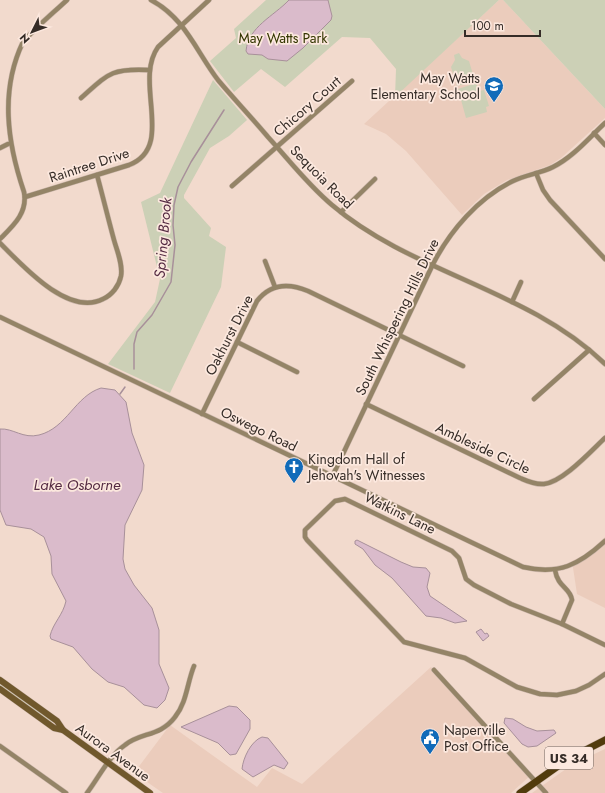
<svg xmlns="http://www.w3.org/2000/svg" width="605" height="793" viewBox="0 0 605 793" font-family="Jost,sans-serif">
	<rect width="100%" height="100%" fill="#f2dacd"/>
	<g fill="#ebccbc">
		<polygon points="499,0 503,0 605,109 605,118 561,158 550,165 507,180 484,194 462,215 406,151 386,134 364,124"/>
		<polygon points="605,537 605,608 577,594 572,561 586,554"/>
		<polygon points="431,667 531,775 511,793 163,793 134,773 170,725 257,787 272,768 302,784"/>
		<polygon points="605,749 605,793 532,793 573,764"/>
	</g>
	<g fill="#ccd0b6">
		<polygon points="266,0 499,0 395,97 396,69 370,38 342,37 285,87 261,69 234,92 210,61 236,38 234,29"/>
		<polygon points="503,0 605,0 605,109"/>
		<polygon points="459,53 462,58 469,61 475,81 457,86 451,67 455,60 454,55"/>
		<polygon points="213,80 247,120 229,136 210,148 184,195 184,198 211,228 209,236 226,247 221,287 170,393 108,364 155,302 160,279 141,202 160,193"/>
		<polygon points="476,83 479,91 484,90 489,106 486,107 487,112 466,118 458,89"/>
		<polygon points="0,684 56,724 45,718 0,686"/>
	</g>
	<g fill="#dabbcb" stroke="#a8909a">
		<path d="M289,0H328L332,16L331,20L303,48L287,61L268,59L262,55L248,54L246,51C248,27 274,16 289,0Z"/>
		<path d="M101,388L115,390L126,402L132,433L144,465L142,490L125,525L123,559L125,569L134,585L152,608L159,630V664L169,688L165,700L157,708L144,705L124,687L108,682L92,669L73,647L51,639L50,636C53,623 63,615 66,601L52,574L51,556L44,537L31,529L6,525L0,510V429C13,428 23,439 39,435C67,428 75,396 101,388Z"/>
		<polygon points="357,540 401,562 413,567 426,568 430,573 427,587 430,596 467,621 455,623 441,618 426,616 392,578 375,565 363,549 355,544 355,541"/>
		<polygon points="481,629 485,634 487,633 489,636 483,641 476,632"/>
		<polygon points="229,706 237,707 250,720 250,729 236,754 230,755 218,743 181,727"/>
		<polygon points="505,718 513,719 526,727 537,731 554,730 556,733 537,746 528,747 522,744 504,723"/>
		<path d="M262,737L268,738L288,763L284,769L274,765L253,777L242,769C243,758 251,741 262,737Z"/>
	</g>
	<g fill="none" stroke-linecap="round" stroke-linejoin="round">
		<g stroke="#a8909a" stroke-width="1.5">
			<polyline points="134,369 134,344 137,332 152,315 171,282 175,245 173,225 174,205 178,187 191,162 224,110"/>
			<polyline points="120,394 125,387"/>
		</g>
		<g stroke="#ccb7ac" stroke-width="5.5">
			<g id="minor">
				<path d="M151,0C185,18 196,51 218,80C234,99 252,118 268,137C289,160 308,185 332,205C413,274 528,289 605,364"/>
				<path d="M81,98C108,74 111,68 149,70"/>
				<polyline points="594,133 605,145"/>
				<polyline points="0,148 8,144"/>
				<polyline points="536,173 543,190 550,200 605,259"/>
				<polyline points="232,186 352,81"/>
				<path d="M25,197L129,165C176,147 133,82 158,47L209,0"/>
				<polyline points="341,212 375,179"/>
				<path d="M0,239C13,226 28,213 24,192C7,142 0,90 23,42C36,27 52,14 67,0"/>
				<path d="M0,243C22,265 68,317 103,299C112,295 119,286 121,276C123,264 117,251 114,240C108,218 103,197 97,175"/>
				<polyline points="265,261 275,287"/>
				<polyline points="512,302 521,282"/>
				<path d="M0,317L523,567C559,575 579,565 605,541"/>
				<polyline points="237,342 297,372"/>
				<polyline points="534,399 589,350"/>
				<path d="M366,404L520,478C527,481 535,485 544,484C563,482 591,451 605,438"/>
				<path d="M202,414L257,301C271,283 289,283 308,291L463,366"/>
				<path d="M332,477L433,264C450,231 478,198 513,181C526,175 541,173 553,167C573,157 589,138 605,123"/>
				<path d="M555,570C558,588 570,587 572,600L562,624"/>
				<polyline points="605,645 562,624 511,604 474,585 466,579 459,558 452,551 345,499 335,501 305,530 305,537 307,540 404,642 465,658 517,687 540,694 557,695 576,691 589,685 605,674"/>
				<polyline points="434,670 546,793"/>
				<polyline points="0,746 66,793"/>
				<path d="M87,793C99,777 109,756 125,745C141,732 160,737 175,717C187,702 187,683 194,666"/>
			</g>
		</g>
		<g stroke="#ccb7ac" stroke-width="7">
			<g id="secondary">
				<polyline points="0,680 57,721 63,730 150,793"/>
				<polyline points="0,689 54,728 63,730"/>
			</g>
		</g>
		<g stroke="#ccb7ac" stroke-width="8">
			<polyline id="primary" points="520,793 568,759 605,740"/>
		</g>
		<use href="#minor" stroke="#948467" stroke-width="4.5"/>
		<use href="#secondary" stroke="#70582c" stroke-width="6"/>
		<use href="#primary" stroke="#513b0c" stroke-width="7"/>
	</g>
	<defs>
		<g id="school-pin" transform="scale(1)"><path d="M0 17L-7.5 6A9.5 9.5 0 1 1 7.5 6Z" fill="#116bb9" stroke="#fce8de"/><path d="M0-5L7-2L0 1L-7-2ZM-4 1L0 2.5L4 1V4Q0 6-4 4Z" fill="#fff"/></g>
		<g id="church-pin" transform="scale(1)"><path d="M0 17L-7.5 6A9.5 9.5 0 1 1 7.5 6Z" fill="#116bb9" stroke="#fce8de"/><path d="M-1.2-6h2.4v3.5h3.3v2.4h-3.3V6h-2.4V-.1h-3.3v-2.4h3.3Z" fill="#fff"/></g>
		<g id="civic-pin" transform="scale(1)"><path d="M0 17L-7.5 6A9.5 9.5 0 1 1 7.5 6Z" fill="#116bb9" stroke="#fce8de"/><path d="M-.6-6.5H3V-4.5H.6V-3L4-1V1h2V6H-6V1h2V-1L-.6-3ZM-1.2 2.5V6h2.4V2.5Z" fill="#fff"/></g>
	</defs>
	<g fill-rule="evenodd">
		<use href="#school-pin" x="494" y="86"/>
		<use href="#church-pin" x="294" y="467"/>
		<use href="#civic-pin" x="430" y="738"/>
	</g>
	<g text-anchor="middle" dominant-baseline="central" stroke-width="3.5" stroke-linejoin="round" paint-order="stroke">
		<rect fill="#fce8de" stroke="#71645e" stroke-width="1" x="545" y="747" width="48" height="22" rx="3"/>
		<g font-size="13" font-weight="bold" fill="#352c27">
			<text x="569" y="758">US 34</text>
		</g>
		<g font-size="14" fill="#333601" stroke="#fce8de">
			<text x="283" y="38">May Watts Park</text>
		</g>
		<g font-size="14" fill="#352c27" stroke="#fce8de" text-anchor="start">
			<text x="480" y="78" text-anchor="end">May Watts<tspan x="480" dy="16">Elementary School</tspan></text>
			<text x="308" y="459">Kingdom Hall of<tspan x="308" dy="16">Jehovah's Witnesses</tspan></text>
			<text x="444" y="730">Naperville<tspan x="444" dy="16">Post Office</tspan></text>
		</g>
		<g font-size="14" fill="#352c27" stroke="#fce8de">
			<text transform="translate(307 106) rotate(-41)">Chicory Court</text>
			<text transform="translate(89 165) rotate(-18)">Raintree Drive</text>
			<text transform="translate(322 177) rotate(45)">Sequoia Road</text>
			<text transform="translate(397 317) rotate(-64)">South Whispering Hills Drive</text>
			<text transform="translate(229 335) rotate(-63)">Oakhurst Drive</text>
			<text transform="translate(259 429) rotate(26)">Oswego Road</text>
			<text transform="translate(483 448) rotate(25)">Ambleside Circle</text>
			<text transform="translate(400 513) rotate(26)">Watkins Lane</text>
			<text transform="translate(113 752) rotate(36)">Aurora Avenue</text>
		</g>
		<g font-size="15" font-style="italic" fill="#542a42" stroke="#fce8de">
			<text transform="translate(163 238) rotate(-85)">Spring Brook</text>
			<text x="77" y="485">Lake Osborne</text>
		</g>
	</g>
	<g transform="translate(32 32) rotate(228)" stroke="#fce8de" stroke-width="3" paint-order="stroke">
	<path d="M0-3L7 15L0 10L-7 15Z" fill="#352c27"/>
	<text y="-6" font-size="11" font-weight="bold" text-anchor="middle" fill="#352c27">N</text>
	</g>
	<path d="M465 30v6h75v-6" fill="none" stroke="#352c27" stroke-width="2"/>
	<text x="471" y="30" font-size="12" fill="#352c27" stroke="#fce8de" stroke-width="3" paint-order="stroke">100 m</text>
</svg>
